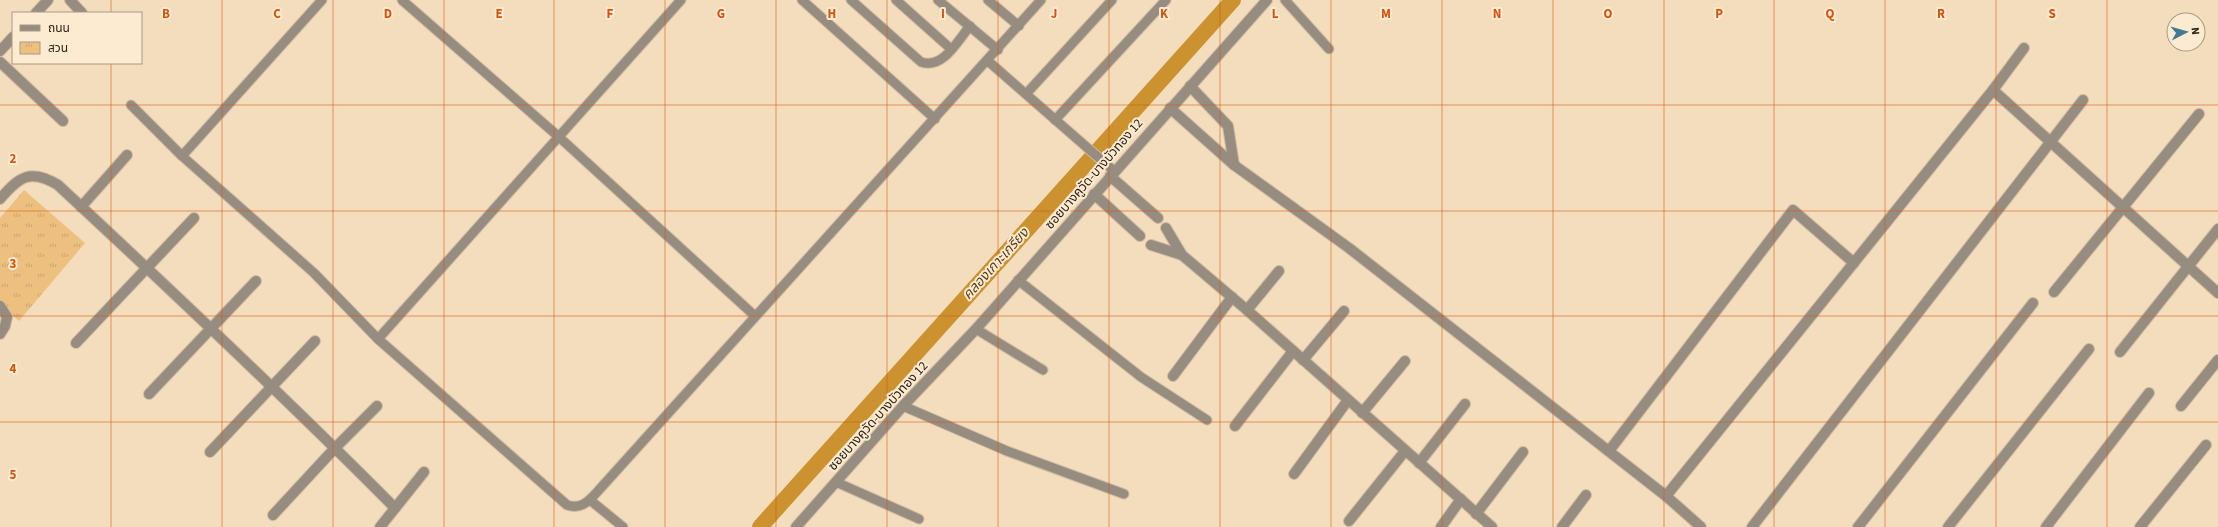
<svg xmlns="http://www.w3.org/2000/svg" width="2218" height="527" viewBox="0 0 2218 527" font-family="'Source Sans 3','Noto Sans Thai',sans-serif">
	<defs>
		<pattern id="park-tufts" width="24" height="20" patternUnits="userSpaceOnUse"><rect width="24" height="20" fill="#edc07f"/><path d="M3 7l-1-3M5 7V3M7 7l1-3M15 17l-1-3M17 17v-4M19 17l1-3" fill="none" stroke="#cba56d"/></pattern>
	</defs>
	<rect width="100%" height="100%" fill="#f3ddbd"/>
	<polygon fill="url(#park-tufts)" points="24,190 85,243 19,321 0,304 0,218"/>
	<g fill="none" stroke-linecap="round" stroke-linejoin="round">
		<polyline stroke="#cb922f" stroke-width="16" points="760,527 1233,0"/>
		<g stroke="#cfbb9f" stroke-width="11">
			<g id="lane">
				<polyline points="402,0 559,137 755,316"/>
				<polyline points="802,0 935,119"/>
				<path d="M851,0L921,62C943,70 958,40 970,26"/>
				<polyline points="896,0 951,49"/>
				<polyline points="938,0 998,50"/>
				<polyline points="988,0 1019,26"/>
				<polyline points="1285,0 1329,49"/>
				<polyline points="988,61 1114,171"/>
				<polyline points="1026,94 1112,0"/>
				<path d="M131,105L182,156L314,273L378,339L567,505C581,510 589,501 598,491L1041,0"/>
				<polyline points="1055,120 1166,0"/>
				<polyline points="182,156 322,0"/>
				<polyline points="1018,280 1141,377 1207,420"/>
				<polyline points="976,329 1043,370"/>
				<polyline points="378,339 681,0"/>
				<polyline points="903,406 1007,451 1124,494"/>
				<polyline points="836,482 919,519"/>
				<polyline points="590,500 623,527"/>
			</g>
		</g>
		<g stroke="#cfbb9f" stroke-width="12">
			<g id="street">
				<polyline points="70,0 82,13"/>
				<polyline points="36,13 48,0"/>
				<polyline points="0,51 13,37"/>
				<polyline points="0,62 63,121"/>
				<polyline points="1993,90 2024,48"/>
				<polyline points="1170,108 1234,165 1228,126 1190,86"/>
				<polyline points="1234,165 1349,248 1666,496 1701,527"/>
				<polyline points="1110,176 1158,218"/>
				<polyline points="1094,194 1140,236"/>
				<path d="M0,199C19,177 30,168 58,185C172,291 285,397 395,508"/>
				<polyline points="81,207 127,155"/>
				<polyline points="1166,228 1182,255 1247,310 1492,527"/>
				<polyline points="1151,245 1182,255"/>
				<polyline points="2054,292 2199,114"/>
				<polyline points="0,306 7,317 5,326 0,334"/>
				<polyline points="1247,310 1279,271"/>
				<polyline points="76,343 194,218"/>
				<polyline points="2120,352 2218,229"/>
				<polyline points="1303,360 1344,311"/>
				<polyline points="1173,376 1232,297"/>
				<polyline points="149,394 256,281"/>
				<polyline points="2181,406 2218,360"/>
				<polyline points="1362,413 1405,361"/>
				<polyline points="1235,426 1293,351"/>
				<polyline points="1609,451 1793,210 1854,263"/>
				<polyline points="210,452 315,341"/>
				<polyline points="1419,463 1465,404"/>
				<polyline points="1294,474 1348,400"/>
				<polyline points="1666,496 1993,90 2218,293"/>
				<polyline points="1476,514 1523,452"/>
				<polyline points="273,515 335,448 377,406"/>
				<polyline points="1349,521 1405,451"/>
				<polyline points="380,527 424,472"/>
				<polyline points="796,527 903,406 976,329 1267,0"/>
				<polyline points="1441,527 1461,499"/>
				<polyline points="1562,527 1586,495"/>
				<polyline points="1752,527 2083,100"/>
				<polyline points="1858,527 2033,303"/>
				<polyline points="1948,527 2089,349"/>
				<polyline points="2046,527 2149,393"/>
				<polyline points="2140,527 2206,445"/>
			</g>
		</g>
		<use href="#lane" stroke="#968d80" stroke-width="9"/>
		<use href="#street" stroke="#968d80" stroke-width="10"/>
	</g>
	<path fill="none" stroke="#d5540d" stroke-width="1" stroke-opacity="0.55" d="M111,0V13M222,0V527M333,0V527M444,0V527M554,0V527M665,0V527M776,0V527M887,0V527M998,0V527M1109,0V527M1220,0V527M1331,0V527M1442,0V527M1553,0V527M1664,0V527M1774,0V527M1885,0V527M1996,0V527M2107,0V527M111,63V527M0,105H2218M0,211H2218M0,316H2218M0,422H2218"/>
	<g text-anchor="middle" dominant-baseline="central" stroke-width="4" stroke-linejoin="round" paint-order="stroke">
		<g font-size="13" fill="#2a2216" stroke="#fcead1">
			<text transform="translate(1094 174) rotate(-49)">ซอยบางคูวัด-บางบัวทอง 12</text>
			<text transform="translate(878 416) rotate(-48)">ซอยบางคูวัด-บางบัวทอง 12</text>
		</g>
		<g font-size="14" font-style="italic" fill="#5a421b" stroke="#fcead1">
			<text transform="translate(996 264) rotate(-48)">คลองเกาะเกรียง</text>
		</g>
	</g>
	<g font-size="13" text-anchor="middle" font-weight="bold" fill="#d5540d" stroke="#fcead1" stroke-width="4" stroke-linejoin="round" paint-order="stroke">
		<text x="166" y="18">B</text>
		<text x="277" y="18">C</text>
		<text x="388" y="18">D</text>
		<text x="499" y="18">E</text>
		<text x="610" y="18">F</text>
		<text x="721" y="18">G</text>
		<text x="832" y="18">H</text>
		<text x="943" y="18">I</text>
		<text x="1054" y="18">J</text>
		<text x="1164" y="18">K</text>
		<text x="1275" y="18">L</text>
		<text x="1386" y="18">M</text>
		<text x="1497" y="18">N</text>
		<text x="1608" y="18">O</text>
		<text x="1719" y="18">P</text>
		<text x="1830" y="18">Q</text>
		<text x="1941" y="18">R</text>
		<text x="2052" y="18">S</text>
		<text x="13" y="163">2</text>
		<text x="13" y="268">3</text>
		<text x="13" y="373">4</text>
		<text x="13" y="479">5</text>
	</g>
	<rect x="12" y="12" width="130" height="52" fill="#fcead1" stroke="#a89a86"/>
	<rect x="20" y="25" width="20" height="6" fill="#968d80" stroke="#a89a86"/>
	<text x="48" y="32" font-size="12" fill="#2a2216">ถนน</text>
	<rect x="20" y="42" width="20" height="12" fill="url(#park-tufts)" stroke="#a89a86"/>
	<text x="48" y="52" font-size="12" fill="#2a2216">สวน</text>
	<g transform="translate(2186 32) rotate(84)"><circle r="19" fill="#fcead1" stroke="#a89a86"/>
	<path d="M0-3L7 15L0 10L-7 15Z" fill="#407b93"/>
	<text y="-6" font-size="11" font-weight="bold" text-anchor="middle" fill="#2a2216">N</text>
	</g>
</svg>
